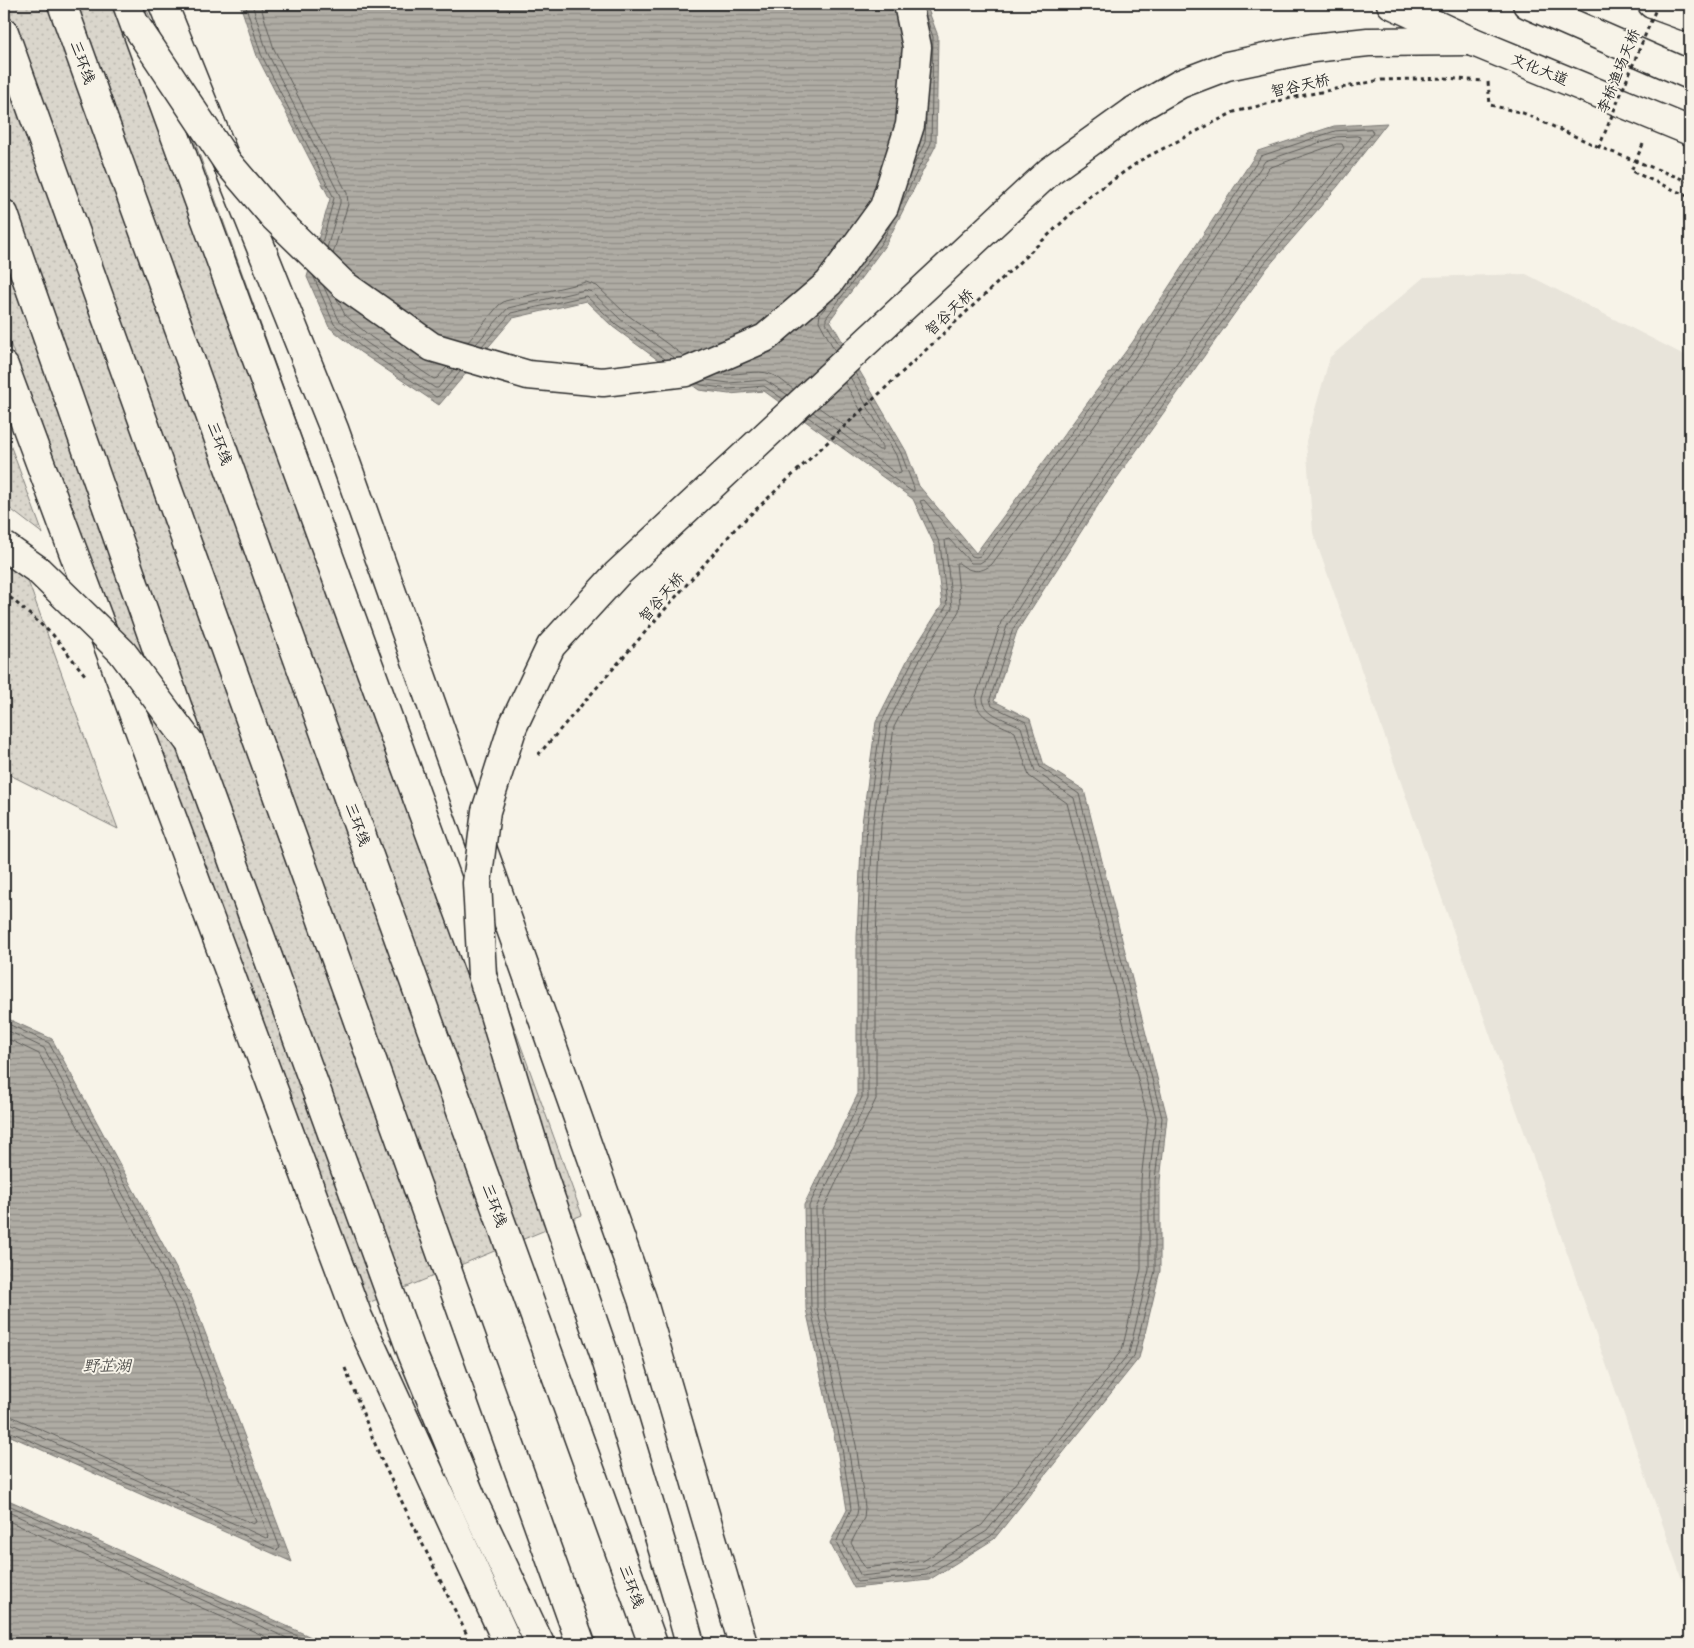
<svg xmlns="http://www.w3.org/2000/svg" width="1694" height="1648" viewBox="0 0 1694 1648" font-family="Delius,'LXGW WenKai TC',sans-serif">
	<defs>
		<pattern id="grass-dots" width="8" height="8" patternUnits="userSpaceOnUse" patternTransform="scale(1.25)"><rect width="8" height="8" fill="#dad6cc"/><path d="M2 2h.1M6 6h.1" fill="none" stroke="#bbb8af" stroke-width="1.8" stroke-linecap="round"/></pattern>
		<pattern id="water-rules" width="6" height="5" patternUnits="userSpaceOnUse" patternTransform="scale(1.25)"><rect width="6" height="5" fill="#afaca4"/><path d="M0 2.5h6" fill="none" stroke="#8f8c86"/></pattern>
	</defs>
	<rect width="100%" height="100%" fill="#f7f3e8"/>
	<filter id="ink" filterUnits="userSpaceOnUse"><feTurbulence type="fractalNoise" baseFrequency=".02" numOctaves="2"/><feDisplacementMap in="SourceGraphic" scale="10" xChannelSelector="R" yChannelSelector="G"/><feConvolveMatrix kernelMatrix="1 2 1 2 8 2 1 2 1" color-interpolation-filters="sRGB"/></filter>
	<g filter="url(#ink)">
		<polygon fill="#e8e4da" points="1526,274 1690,358 1690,1602 1313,533 1306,441 1330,357 1424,277"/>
		<g fill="url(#grass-dots)" stroke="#82807c">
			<polygon points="4,4 145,4 582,1215 368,1303 4,327"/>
			<polygon points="4,428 43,534 4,504"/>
			<polygon points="4,515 118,829 4,772"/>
		</g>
		<g fill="url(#water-rules)" stroke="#7a7874">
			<polygon points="240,4 926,4 938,36 936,145 886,244 830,320 906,451 919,486 976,553 1132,343 1258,151 1334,126 1387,123 1338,186 1267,268 1104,496 1017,631 994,701 1030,719 1044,765 1084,790 1167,1117 1160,1181 1160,1271 1139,1358 994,1539 929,1580 854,1588 830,1543 847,1510 837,1449 806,1309 804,1205 857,1096 857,937 862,823 876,722 909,657 942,605 935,546 913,499 764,391 729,394 699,390 613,327 586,301 513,318 439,405 360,352 329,327 307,277 330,199 257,56"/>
			<polygon points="4,1017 52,1039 192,1298 292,1562 4,1433"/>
			<polygon points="4,1498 322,1642 321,1644 4,1644"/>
		</g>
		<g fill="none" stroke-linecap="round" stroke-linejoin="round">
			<g stroke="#605f5b" stroke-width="1">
				<polyline points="245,4 261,54 334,198 322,243"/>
				<polyline points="252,4 267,52 340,196 340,203 327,248"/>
				<polyline points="260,4 274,49 347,193 348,204 333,254"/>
				<polygon points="1371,129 1373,133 1334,182 1263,265 1100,493 1013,629 990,699 992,706 1026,722 1040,767 1079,794 1162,1118 1155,1180 1155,1271 1134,1356 991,1536 927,1575 857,1582 836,1543 851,1509 842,1448 811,1309 809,1206 862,1097 862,937 867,823 881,723 913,660 947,605 940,544 920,501 924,500 972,556 976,557 980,556 1136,346 1261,156 1335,131"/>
				<path d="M1357,136L1360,137V140L1329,179L1259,261L1095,490L1007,626L983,698C983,715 1009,720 1021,727L1035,771L1074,798L1156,1118L1149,1180V1270L1129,1353L987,1531L925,1569L861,1576L843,1543L857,1514L858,1508L848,1447L817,1308L816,1208L868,1099V937L873,824L887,725L918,663L952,608L945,540L949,539L971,563H980L986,559L1141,349L1265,161L1336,137Z"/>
				<path d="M1337,144H1342L1344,148L1323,174L1253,256L1089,486L1001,622L976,697C975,719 999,723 1015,732L1029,776L1067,803L1148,1119L1141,1180V1269L1122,1350L982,1525L923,1561L865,1568L851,1543L864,1518L865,1507L856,1445L824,1307L823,1210L876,1099V937L881,825L894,727L925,667L959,611L960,603L956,563H959C969,572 981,574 992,564L1148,354L1269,168Z"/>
				<polyline points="913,167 925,142 926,119"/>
				<polyline points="901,204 931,143 933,37 927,19"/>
				<polyline points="313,275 334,324 363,348 436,397 439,396 461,371"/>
				<polyline points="323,285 339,320 367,343 435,388 438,388 454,369"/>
				<polyline points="337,299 345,315 371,337 434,379 437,378 447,367"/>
				<polyline points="829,303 820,314 819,321 835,351"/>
				<polyline points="468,342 499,305 505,301 586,282 597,286 625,313 684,356"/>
				<polyline points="476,344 508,308 585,290 592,292 620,319 674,358"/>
				<polyline points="482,346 511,313 586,296 616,324 665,359"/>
				<polyline points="840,346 826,323 826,318 882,242 891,223"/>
				<path d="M719,374C734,376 759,369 770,374C779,377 786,384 793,389"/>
				<polyline points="706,380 729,383 765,380 788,395"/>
				<polyline points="698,383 701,385 729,389 764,386 783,399"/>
				<polyline points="818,407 879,450 882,450 882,447 845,383"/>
				<polyline points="813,412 897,474 901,473 901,471 896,455 850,377"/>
				<polyline points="808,417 911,491 914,491 914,488 901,453 855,373"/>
				<polyline points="4,1022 49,1043 187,1300 280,1548 277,1550 4,1429"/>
				<polyline points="4,1029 44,1048 181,1302 269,1537 266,1538 10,1423 4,1422"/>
				<polyline points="4,1037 39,1054 174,1305 256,1522 253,1524 13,1417 4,1415"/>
				<polyline points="4,1503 315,1644"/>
				<polyline points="4,1510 300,1644"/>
				<polyline points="4,1519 282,1644"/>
			</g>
			<g stroke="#2b2b2b" stroke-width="31">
				<g id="minor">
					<polyline points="163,4 334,429 642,1299 743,1644"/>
					<polyline points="4,366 358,1317 508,1644"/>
				</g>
			</g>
			<g stroke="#2b2b2b" stroke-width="31">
				<g id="primary">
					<polyline points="1391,4 1471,41 1690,131"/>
					<polyline points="1527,4 1690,75"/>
					<polyline points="1652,4 1690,18"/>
				</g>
			</g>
			<g stroke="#2b2b2b" stroke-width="31">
				<g id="trunk">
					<polyline points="62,4 653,1644"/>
					<polyline points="127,4 482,975 543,1176 605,1356 678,1600 690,1644"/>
					<polyline points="4,32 581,1644"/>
					<polyline points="1135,110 1180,84 1227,66 1313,48 1368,42 1471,41"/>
					<polyline points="4,214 190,743 412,1353 472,1499 540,1644"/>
				</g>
			</g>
			<g stroke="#2b2b2b" stroke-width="3" stroke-dasharray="4 4" stroke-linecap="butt">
				<polyline points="1488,82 1490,105 1523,113 1599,147"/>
				<polyline points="1643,144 1631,171 1690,197"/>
				<polyline points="4,592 53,635 85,675"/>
				<polyline points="538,755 735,529 1090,196 1141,160 1234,112 1295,97 1381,80 1445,78 1483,81"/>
				<polyline points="345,1368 381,1459 467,1635"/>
			</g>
			<use href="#minor" stroke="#f7f3e8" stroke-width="28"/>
			<use href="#primary" stroke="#f7f3e8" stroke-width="28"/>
			<use href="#trunk" stroke="#f7f3e8" stroke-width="28"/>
			<g stroke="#2b2b2b" stroke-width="31" stroke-linecap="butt">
				<g id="trunk-bridge">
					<polyline points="135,24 228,163 274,217 344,285 432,347 528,375 603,382 686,372 765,338 829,283 884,207 910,125 917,47 908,4"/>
					<polyline points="4,546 38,570 122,652 190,743"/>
					<polyline points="482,975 477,883 486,811 513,726 551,646 617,574 1050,171 1135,110"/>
				</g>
			</g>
			<polyline stroke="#2b2b2b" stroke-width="3" stroke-dasharray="4 4" stroke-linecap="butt" points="1658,4 1599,147 1690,182"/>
			<use href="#trunk-bridge" stroke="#f7f3e8" stroke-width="28"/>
		</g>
	</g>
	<g text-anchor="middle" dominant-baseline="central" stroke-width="4" stroke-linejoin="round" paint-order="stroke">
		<g font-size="15" fill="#2b2b2b" stroke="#f7f3e8">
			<text transform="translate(83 62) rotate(70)">三环线</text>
			<text transform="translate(1540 69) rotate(22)">文化大道</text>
			<text transform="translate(1618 71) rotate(-68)">李桥渔场天桥</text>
			<text transform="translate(1300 85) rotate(-12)">智谷天桥</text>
			<text transform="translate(949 312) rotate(-43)">智谷天桥</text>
			<text transform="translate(220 443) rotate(70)">三环线</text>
			<text transform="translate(661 597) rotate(-49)">智谷天桥</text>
			<text transform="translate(358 824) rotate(70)">三环线</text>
			<text transform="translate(495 1205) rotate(70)">三环线</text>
			<text transform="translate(632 1586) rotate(70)">三环线</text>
		</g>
		<g font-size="16" font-style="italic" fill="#53524f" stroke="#f7f3e8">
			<text x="107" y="1365">野芷湖</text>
		</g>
	</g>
	<rect width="1694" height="1648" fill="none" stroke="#f7f3e8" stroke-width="20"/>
	<rect x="10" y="10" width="1674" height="1628" fill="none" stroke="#2b2b2b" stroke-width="2" filter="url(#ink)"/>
</svg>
